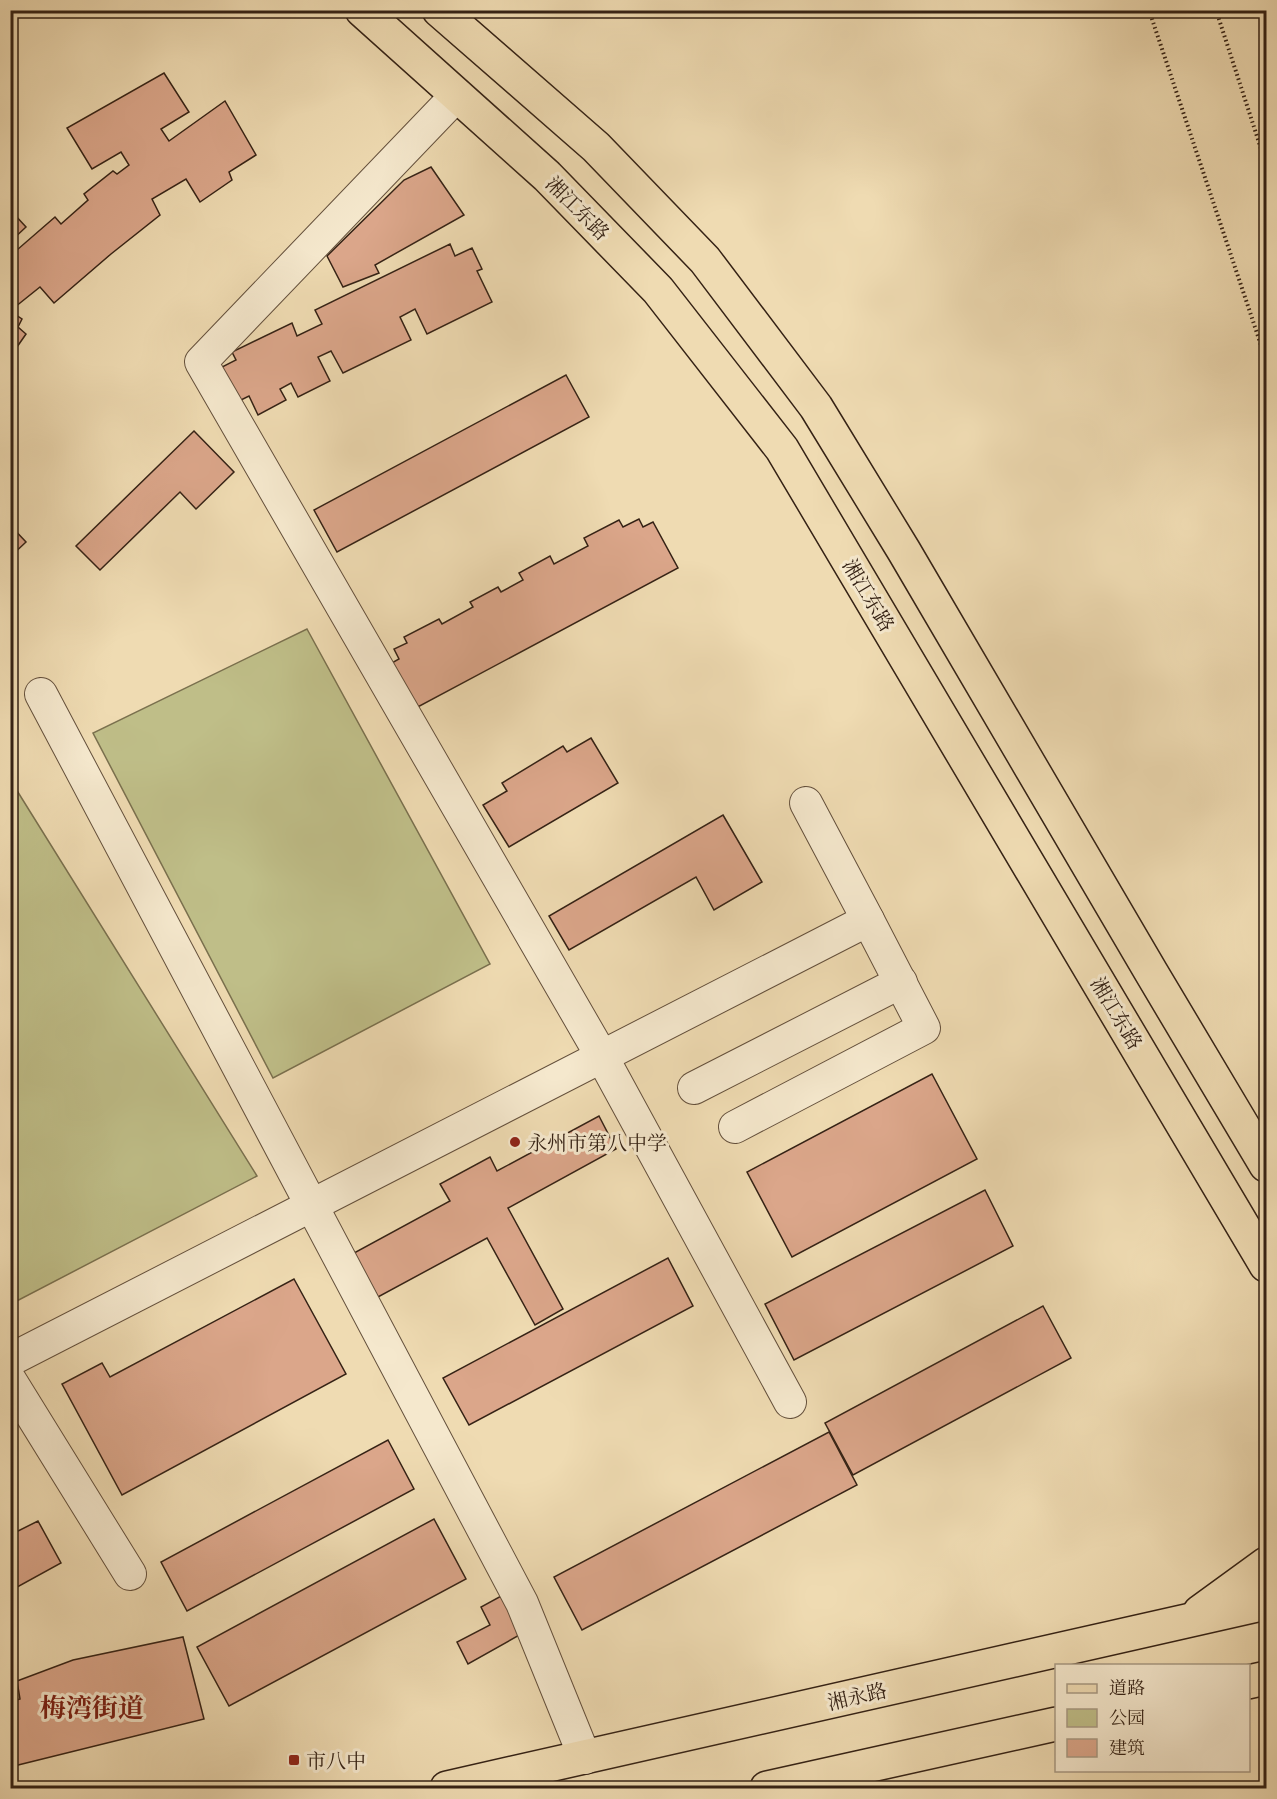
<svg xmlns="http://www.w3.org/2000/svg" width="1277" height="1799" viewBox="0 0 1277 1799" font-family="'Gentium Book Plus','Noto Serif SC',serif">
	<rect width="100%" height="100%" fill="#efdbb2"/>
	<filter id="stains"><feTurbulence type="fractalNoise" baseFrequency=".00333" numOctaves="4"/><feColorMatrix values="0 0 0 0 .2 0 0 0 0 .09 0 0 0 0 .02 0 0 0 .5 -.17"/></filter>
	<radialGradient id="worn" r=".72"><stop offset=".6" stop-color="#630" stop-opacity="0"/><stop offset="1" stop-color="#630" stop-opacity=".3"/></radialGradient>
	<g fill="#bfbe88" stroke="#7a704e" stroke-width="1.5">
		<polygon points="307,629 490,964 273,1078 93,733"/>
		<polygon points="11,781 257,1176 11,1304"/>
	</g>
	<g fill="#dba68a" stroke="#352215" stroke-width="1.5">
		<polygon points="164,73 189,112 161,129 169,141 225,101 256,155 229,172 232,180 200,202 186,179 152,199 160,215 111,254 54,303 40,287 10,311 10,217 14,214 26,227 11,241 17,250 55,217 61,224 88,200 84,194 113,171 117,174 129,165 121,152 92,169 67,128"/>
		<polygon points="431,167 464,215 375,265 379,273 343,287 327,256 404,180"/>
		<polygon points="450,244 455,256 472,248 482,269 477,271 492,302 427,334 415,309 400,317 411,340 343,373 331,351 318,357 330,381 298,397 291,383 280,389 286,400 258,415 249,396 239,401 222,367 236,360 232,352 292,323 297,336 322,324 315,310"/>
		<polygon points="10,311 22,319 18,327 26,334 10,357"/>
		<polygon points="566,375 589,417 337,552 314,510"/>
		<polygon points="194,431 234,472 196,509 180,492 100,570 76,546"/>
		<polygon points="639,519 643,527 653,522 678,568 414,709 390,664 399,659 394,649 407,643 404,637 439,619 442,624 473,607 470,602 498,587 501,592 523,580 519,573 550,556 554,564 588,546 584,538 619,520 623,527"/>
		<polygon points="10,525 26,542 10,557"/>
		<polygon points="591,738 618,783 509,847 483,805 507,791 502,783 563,746 567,752"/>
		<polygon points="723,815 762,882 714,910 696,877 569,950 549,916"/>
		<polygon points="932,1074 977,1159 792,1257 747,1172"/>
		<polygon points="599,1116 616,1149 508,1208 563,1309 535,1325 487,1238 378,1297 354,1253 450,1201 440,1184 490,1157 497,1171"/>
		<polygon points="985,1190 1013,1246 794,1360 765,1304"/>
		<polygon points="668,1258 693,1306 469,1425 443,1378"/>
		<polygon points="294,1279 346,1374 122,1495 62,1384 102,1363 110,1377"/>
		<polygon points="1043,1306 1071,1358 853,1475 825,1423"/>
		<polygon points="829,1432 857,1485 582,1630 554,1577"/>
		<polygon points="388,1440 414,1489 187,1611 161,1562"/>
		<polygon points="434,1519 466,1579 229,1706 197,1647"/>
		<polygon points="38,1521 61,1563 10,1591 10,1535"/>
		<polygon points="503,1595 523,1633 468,1664 457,1642 490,1625 481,1607"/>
		<polygon points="183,1637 204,1719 10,1767 10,1702 20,1699 17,1681 73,1660"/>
	</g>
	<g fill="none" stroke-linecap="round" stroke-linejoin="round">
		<g stroke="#64503c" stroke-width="34">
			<g id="minor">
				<polyline points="457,95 201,362 601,1055 790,1402"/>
				<polyline points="41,694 522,1603 585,1758"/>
				<polyline points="806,803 868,920"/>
				<polyline points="694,1088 901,982"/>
				<polyline points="10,1360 868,920 924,1028 735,1127"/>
				<polyline points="10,1380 130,1574"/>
			</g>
		</g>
		<g stroke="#352215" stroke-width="36">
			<g id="major">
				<polyline points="362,10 547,176 658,290 782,449 1266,1265"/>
				<polyline points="439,10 596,147 705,260 816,407 904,551 1151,972 1266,1165"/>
				<polyline points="1200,1612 1266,1564"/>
				<polyline points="1248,1682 1266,1678"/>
				<polyline points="447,1788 1266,1603"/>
				<polyline points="767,1788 1056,1724"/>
			</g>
		</g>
		<g stroke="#352215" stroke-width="4" stroke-dasharray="1.5 3" stroke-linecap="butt">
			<polyline points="1149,10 1266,360"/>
			<polyline points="1216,10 1266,164"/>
		</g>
		<use href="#minor" stroke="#f5e8cd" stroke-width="32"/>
		<use href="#major" stroke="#efdbb2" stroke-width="33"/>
	</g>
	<g fill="#8f2418" stroke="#f5e8cd" stroke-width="2">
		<circle cx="515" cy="1142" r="6"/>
		<rect x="288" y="1754" width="12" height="12" rx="3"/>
	</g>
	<g text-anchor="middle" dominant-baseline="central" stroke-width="6" stroke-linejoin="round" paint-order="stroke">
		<g font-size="20" fill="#352215" stroke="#f5e8cd">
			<text transform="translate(578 208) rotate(45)">湘江东路</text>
			<text transform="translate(869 595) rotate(59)">湘江东路</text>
			<text transform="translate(1117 1013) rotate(59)">湘江东路</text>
			<text transform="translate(857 1696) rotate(-13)">湘永路</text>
		</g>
		<g font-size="20" fill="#352215" stroke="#f5e8cd" text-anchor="start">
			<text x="527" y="1142">永州市第八中学</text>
			<text x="306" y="1760">市八中</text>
		</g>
		<g font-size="26" font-weight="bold" fill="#7a1f14" stroke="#f5e8cd">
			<text x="92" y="1707">梅湾街道</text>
		</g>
	</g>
	<rect width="1277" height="1799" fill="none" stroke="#efdbb2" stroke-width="36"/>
	<rect x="12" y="12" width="1253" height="1775" fill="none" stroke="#352215" stroke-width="3"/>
	<rect x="18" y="18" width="1241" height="1763" fill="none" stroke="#352215" stroke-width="1.5"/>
	<rect x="1055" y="1664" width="195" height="108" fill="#f5e8cd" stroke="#a89983" stroke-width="1.5"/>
	<rect x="1067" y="1684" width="30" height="9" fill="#efdbb2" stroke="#a89983" stroke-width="1.5"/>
	<text x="1109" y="1694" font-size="18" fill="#352215">道路</text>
	<rect x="1067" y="1709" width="30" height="18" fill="#bfbe88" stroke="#a89983" stroke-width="1.5"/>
	<text x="1109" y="1724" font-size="18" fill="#352215">公园</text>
	<rect x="1067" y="1739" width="30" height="18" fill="#dba68a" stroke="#a89983" stroke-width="1.5"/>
	<text x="1109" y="1754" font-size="18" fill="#352215">建筑</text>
	<rect width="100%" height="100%" filter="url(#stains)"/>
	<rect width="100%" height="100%" fill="url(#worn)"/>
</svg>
